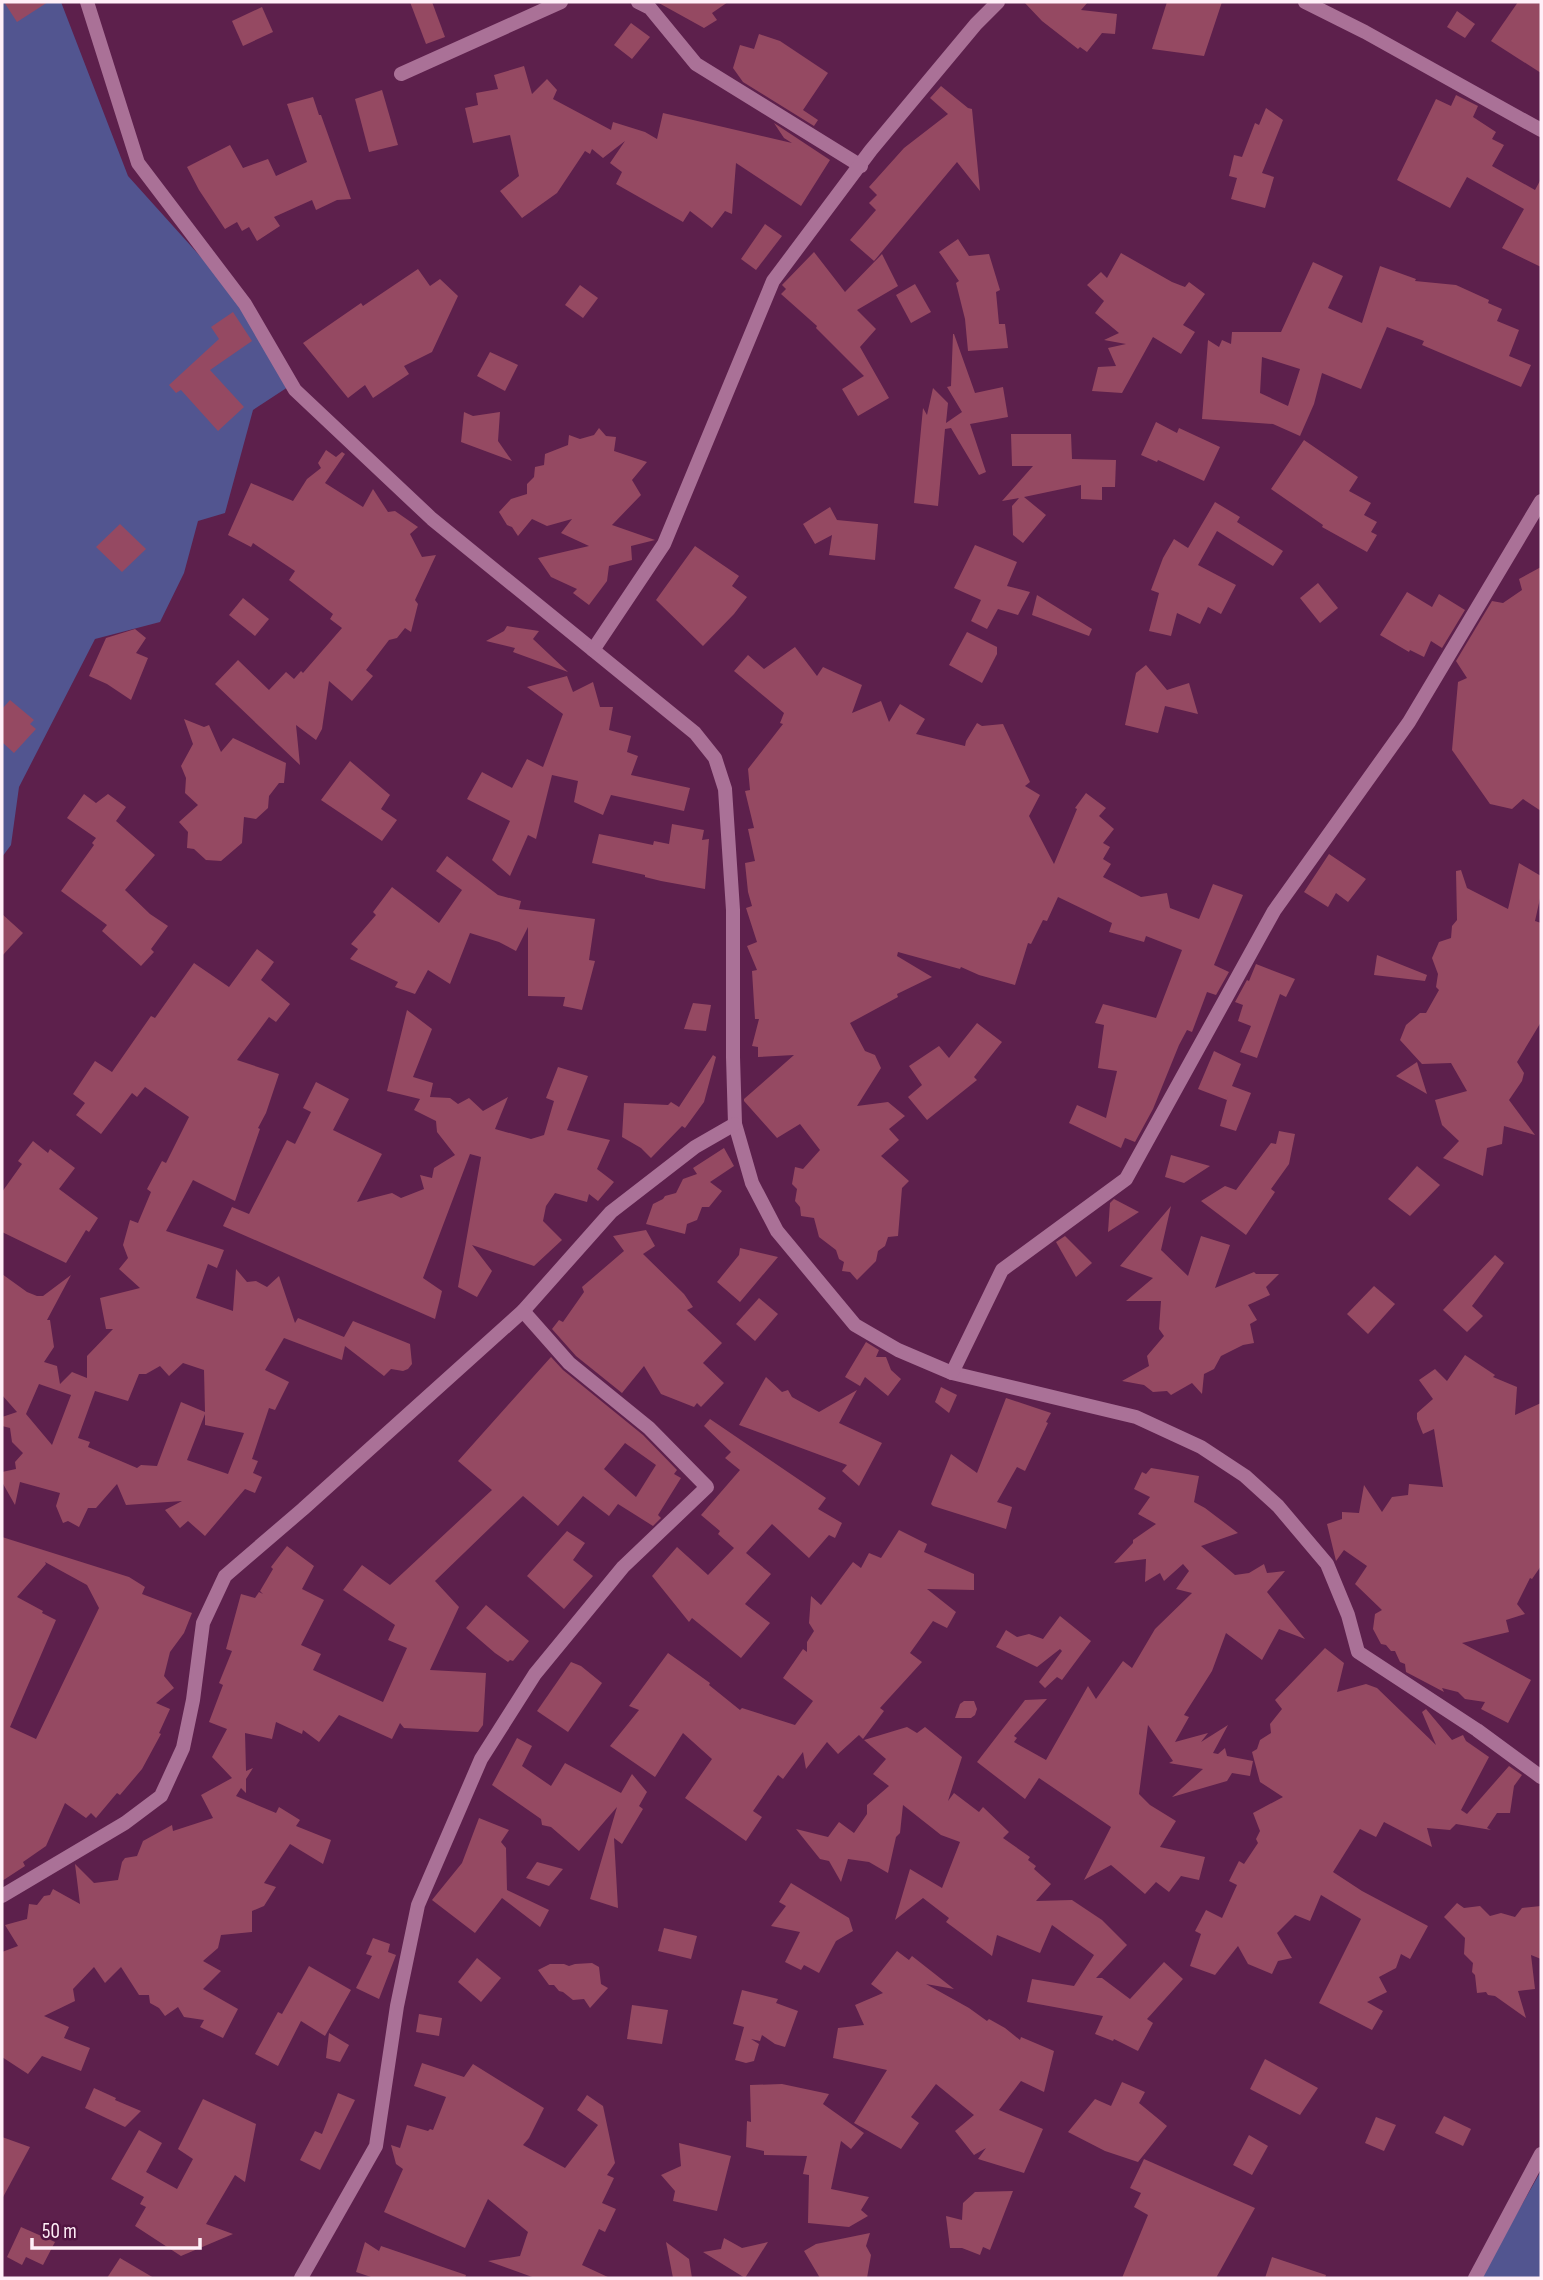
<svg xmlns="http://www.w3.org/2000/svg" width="1543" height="2280" viewBox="0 0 1543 2280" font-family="'Sofia Sans Condensed',sans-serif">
	<rect width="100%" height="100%" fill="#5d204c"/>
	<g fill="#525590">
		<polygon points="2,2 61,2 128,176 236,296 288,387 253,410 225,513 198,521 184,573 160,622 95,639 19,787 11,845 2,857"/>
		<polygon points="1541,2171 1541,2278 1480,2278"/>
	</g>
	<g fill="#954962" fill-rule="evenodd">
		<polygon points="4,2 48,2 17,22"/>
		<polygon points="410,2 432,2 445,37 426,44"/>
		<polygon points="657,2 728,2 712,13 717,20 704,28"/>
		<polygon points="1024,2 1088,2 1081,10 1117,14 1115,34 1102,33 1087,52 1080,47 1078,49 1042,21"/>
		<polygon points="1167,2 1222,2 1204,56 1152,49"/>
		<polygon points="1518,2 1541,2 1541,73 1491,41"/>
		<polygon points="262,7 273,32 243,46 232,21"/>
		<polygon points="1457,11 1475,24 1465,38 1447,27"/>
		<polygon points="631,23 650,37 632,59 614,45"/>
		<polygon points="759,34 780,41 828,73 803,110 818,120 814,126 743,82 733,68 740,45 754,49"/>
		<polygon points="524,66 532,94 547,79 557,90 553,99 611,130 613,122 645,132 657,139 663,113 792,143 784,138 774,123 830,160 801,206 736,163 732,214 725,211 712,228 690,211 683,222 616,184 622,172 610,163 625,141 603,158 592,149 590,154 585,151 557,193 522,218 500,191 519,176 510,135 473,143 465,108 478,105 476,93 498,89 494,75"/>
		<polygon points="941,86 968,108 972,109 980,191 957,162 874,261 850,240 876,210 869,203 877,195 869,187 904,148 948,114 930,98"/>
		<polygon points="382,90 398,145 369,152 355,99"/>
		<polygon points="1456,95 1478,106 1473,117 1496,132 1492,139 1504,145 1492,166 1535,190 1541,179 1541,267 1502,248 1524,209 1467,177 1450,208 1397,180 1436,99 1451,106"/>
		<polygon points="313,97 319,115 321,115 351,199 337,200 316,210 312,200 274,217 280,226 257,241 249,227 242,231 237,222 225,229 199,190 187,167 230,145 243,168 268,159 276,176 307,162 287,104"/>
		<polygon points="1266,108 1283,120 1262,173 1274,177 1265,208 1231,199 1237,178 1229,176 1234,155 1242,157 1255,123 1259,125"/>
		<polygon points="765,224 782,236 756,270 741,259"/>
		<polygon points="958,239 969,256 989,254 1000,290 996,292 999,324 1005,324 1008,348 968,351 965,319 956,283 959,281 939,252"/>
		<polygon points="814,252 845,292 882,254 898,286 857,310 876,329 860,347 889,398 858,416 842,389 864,376 816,328 817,326 781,294 786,289 782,285"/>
		<polygon points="1121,253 1172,282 1185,287 1189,282 1205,294 1183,325 1195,332 1181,354 1153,337 1122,393 1092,391 1098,367 1116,366 1108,348 1126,344 1104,340 1119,333 1095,313 1104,301 1087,285 1101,272 1107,278"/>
		<path d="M1313,262L1343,276L1328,308L1362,323L1380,266L1416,279L1415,281L1456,285L1489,300L1488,303L1502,309L1497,321L1519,330L1509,356L1531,365L1521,387L1422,345L1424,341L1387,327L1361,389L1322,373L1314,404L1300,436L1273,424L1202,419L1208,340L1219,347L1222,340L1231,344L1232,332H1281ZM1262,357L1300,369L1288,406L1260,393Z"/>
		<polygon points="418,269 430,286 440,279 458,296 432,352 404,366 409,374 373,398 365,385 348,398 303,343 361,303 363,306"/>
		<polygon points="915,284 931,312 911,323 896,295"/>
		<polygon points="580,285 598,298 583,318 565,305"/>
		<polygon points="233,312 252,341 210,370 244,407 218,431 181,390 176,393 169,385 219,339 211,327"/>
		<polygon points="953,334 954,334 975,393 1003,387 1008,417 970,424 986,472 979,475 951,428 945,429 938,506 914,503 923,408 927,415 933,388 948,403 946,423 962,412 947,387 951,386"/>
		<polygon points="490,352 518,365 505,391 477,376"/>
		<polygon points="464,412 473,416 500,412 498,441 512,461 461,442"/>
		<polygon points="1156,422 1177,433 1179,428 1220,447 1204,481 1158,460 1157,462 1141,455"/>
		<polygon points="599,428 606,436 616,437 614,451 647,462 632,480 641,495 612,525 655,540 631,546 632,560 609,566 607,581 589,605 573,593 577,589 551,577 538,558 589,546 561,533 572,519 547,526 532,519 518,536 512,527 507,525 499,512 511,499 527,494 527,484 534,477 535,467 544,465 545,454 568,445 569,435 580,439 594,435"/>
		<polygon points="1011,434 1071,434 1072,459 1116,460 1115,487 1102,487 1102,500 1081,499 1081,485 1024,497 1046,515 1023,543 1013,535 1012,506 1019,498 1002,501 1033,466 1012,466"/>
		<polygon points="1304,440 1358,477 1349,491 1371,503 1364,515 1377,522 1371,532 1377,535 1367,552 1322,527 1323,525 1271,489"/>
		<polygon points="326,450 336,457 342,452 345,454 325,483 363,507 373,489 388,512 395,511 418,527 410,534 422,557 436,555 415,600 418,604 411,632 405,628 397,638 389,640 366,670 373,676 352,701 329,681 322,729 316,740 296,725 300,765 215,684 238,660 269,690 286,672 294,679 301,671 303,673 342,628 330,619 333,614 289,580 295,571 253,543 251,547 228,535 251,483 293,501 307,479 321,468 318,463"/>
		<polygon points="1215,502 1240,517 1237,522 1283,551 1273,566 1217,531 1198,565 1236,585 1221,614 1208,607 1200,624 1177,613 1171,636 1149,631 1159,593 1151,590 1163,558 1174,539 1188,548"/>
		<polygon points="830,507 837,520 878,524 875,560 829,555 832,535 815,544 803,524"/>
		<polygon points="120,524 146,549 122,572 96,547"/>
		<polygon points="975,545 1017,562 1007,586 1030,592 1018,615 998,609 987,629 971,621 981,600 954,588"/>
		<polygon points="695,546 739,576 732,586 747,597 734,614 703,646 656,600"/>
		<polygon points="1541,567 1541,811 1523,799 1512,809 1490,804 1452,750 1458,682 1467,678 1456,661 1492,601 1503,603 1522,590 1519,579"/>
		<polygon points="1318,583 1338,608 1320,623 1300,598"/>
		<polygon points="1407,592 1432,607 1439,594 1465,610 1442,648 1431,641 1424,657 1410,650 1409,652 1380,635"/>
		<polygon points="1037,595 1092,629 1089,636 1032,615"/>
		<polygon points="243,598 269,619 255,636 229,615"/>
		<polygon points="507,626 539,631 533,639 568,672 513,652 515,648 486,641 504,631"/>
		<polygon points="135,629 146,638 136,653 148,658 131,700 107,684 89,676 106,638"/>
		<polygon points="967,632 997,647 997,654 982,683 949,665"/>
		<polygon points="795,647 817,676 823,667 862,685 852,713 881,701 889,722 900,704 925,719 916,734 965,746 966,741 977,723 982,726 1003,724 1030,782 1025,786 1040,795 1029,816 1054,864 1077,809 1075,808 1086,793 1106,808 1099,816 1114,829 1103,843 1110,847 1103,859 1111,864 1103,877 1141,897 1167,893 1170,908 1199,919 1213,884 1243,895 1214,965 1229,972 1216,995 1207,992 1192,1032 1187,1030 1179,1045 1153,1109 1135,1142 1125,1138 1121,1148 1069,1123 1077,1105 1106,1118 1117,1071 1098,1068 1104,1025 1095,1023 1103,1004 1156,1018 1182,950 1146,936 1144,942 1109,932 1112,923 1058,897 1047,921 1043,920 1031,944 1028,943 1015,985 979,975 961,967 960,969 898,952 897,956 932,977 897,994 898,997 850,1023 865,1051 875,1055 881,1068 857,1106 888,1102 905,1116 889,1129 899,1140 881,1156 909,1181 902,1188 898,1236 888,1237 885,1246 878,1251 876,1261 857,1280 850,1272 842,1271 844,1262 839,1259 836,1250 819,1237 814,1218 801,1216 800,1207 795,1201 797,1189 792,1184 795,1167 803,1169 820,1150 800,1124 777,1138 744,1101 744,1099 794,1055 758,1057 758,1047 752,1046 759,1019 755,1019 752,971 757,970 747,946 757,942 746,908 752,906 748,892 745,863 755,861 748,829 754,828 745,791 750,790 748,769 783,724 780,723 784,713 734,671 748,655 764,669"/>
		<polygon points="1146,665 1167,690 1189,683 1198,714 1165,706 1158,733 1125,725 1136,673"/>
		<polygon points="567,676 573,692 593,682 600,707 613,707 609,730 631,736 627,752 638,756 631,775 690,788 684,811 611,795 603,815 574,802 578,781 552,775 536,839 528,835 510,876 492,860 510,821 467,799 482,772 512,788 527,759 543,767 563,714 527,687"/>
		<polygon points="10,700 34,720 30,724 36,729 14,753 2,742 2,709"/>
		<polygon points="184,719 204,727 209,725 221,752 233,738 286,763 284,783 279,783 269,796 268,808 256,819 244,817 242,843 221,861 206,860 194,849 187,848 188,832 179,822 198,805 185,793 186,778 181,766 193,744"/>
		<polygon points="350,761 390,795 381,809 397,820 382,841 321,800"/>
		<polygon points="84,794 96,803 108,794 126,807 116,821 155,855 125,890 150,914 168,926 151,949 154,952 141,966 102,931 107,925 61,891 94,845 92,843 96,838 67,818"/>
		<polygon points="672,824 704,830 702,840 709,839 705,889 661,881 645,877 645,875 592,863 599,834 653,845 654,841 669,844"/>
		<polygon points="1329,854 1366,879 1348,902 1336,893 1328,907 1304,892"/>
		<polygon points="447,856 498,895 521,901 519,909 595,919 589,960 595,961 582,1010 563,1006 565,997 528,996 528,927 516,951 499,942 470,933 450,984 428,970 415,994 395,987 398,982 350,959 358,949 351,944 376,915 373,912 392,887 439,923 462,890 436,871"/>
		<polygon points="1519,863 1541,876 1541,894 1535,921 1541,923 1541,1022 1517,1062 1524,1073 1522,1081 1509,1100 1535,1135 1504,1126 1502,1144 1487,1148 1483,1176 1443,1158 1459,1141 1442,1125 1435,1100 1467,1091 1451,1063 1422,1064 1400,1040 1406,1025 1420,1013 1426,1013 1439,990 1436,987 1438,974 1432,958 1439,942 1451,938 1452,926 1457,920 1456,871 1461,870 1467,888 1508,909"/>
		<polygon points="2,914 23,933 2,956"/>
		<path d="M257,949L274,962L261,980L290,1004L276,1022L269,1017L237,1060L279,1074L266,1113L258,1128L260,1129L235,1201L193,1180L166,1231L224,1250L217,1268L208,1264L196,1298L233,1311L236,1269L247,1282L256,1281L267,1287L279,1276L295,1323L298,1318L344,1337L353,1321L410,1344L412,1364L408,1369L403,1371L391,1369L384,1376L345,1346L342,1360L284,1338L265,1370L289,1382L275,1410L269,1408L252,1459L258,1461L253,1473L262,1477L255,1493L245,1489L205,1536L188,1521L180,1528L165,1510L182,1501L126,1505L117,1484L96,1508H88L79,1527L68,1521L63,1523L56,1506L60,1493L20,1482L15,1505L2,1482V1472L16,1469L15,1462L23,1453L12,1442L10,1428L2,1426V1417L17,1412L2,1395V1274L27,1292L37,1296H43L71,1275L47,1320H50L54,1347L44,1362L57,1366L60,1384L72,1372L87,1378V1356L113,1329H106L100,1298L140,1288L119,1269L128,1258L123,1245L130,1220L138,1223L151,1192L147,1189L162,1161L166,1163L189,1117L145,1087L137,1097L132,1093L101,1134L76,1115L85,1103L73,1094L95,1061L112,1072L151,1016L155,1018L194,963L229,987ZM183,1363L204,1370L205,1412L181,1402L157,1466L141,1465L137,1468L88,1447L90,1442L78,1438L95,1391L128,1401L139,1374H146L160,1366L169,1376ZM39,1384L71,1395L52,1445L26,1414ZM205,1414V1425L244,1433L228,1474L187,1460Z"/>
		<polygon points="1377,955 1427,975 1425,981 1374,975"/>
		<polygon points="1256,964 1295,979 1286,997 1280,994 1257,1058 1240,1052 1251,1026 1238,1021 1243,1005 1235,1002 1247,980 1249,981"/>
		<polygon points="693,1003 711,1005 706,1031 684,1029"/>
		<polygon points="407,1010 432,1029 413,1077 433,1083 430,1097 450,1098 458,1104 469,1098 483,1111 508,1097 495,1129 531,1139 544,1135 554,1101 546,1098 558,1067 588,1076 567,1130 610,1140 597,1169 614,1182 598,1201 589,1194 587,1202 555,1193 546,1206 543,1221 562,1240 534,1266 472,1245 492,1271 477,1297 458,1287 481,1157 470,1154 423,1278 442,1291 435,1319 223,1226 232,1207 249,1214 287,1140 295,1144 311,1112 303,1108 316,1082 349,1099 333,1130 382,1154 357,1202 392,1193 401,1198 424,1189 420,1175 432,1178 434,1168 455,1155 437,1132 436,1121 414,1110 420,1099 387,1091"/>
		<polygon points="977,1023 1002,1042 974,1077 977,1080 927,1120 908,1097 922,1085 909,1066 939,1046 949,1058"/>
		<polygon points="1214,1051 1241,1064 1232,1086 1251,1093 1236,1131 1220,1126 1228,1096 1227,1100 1198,1089"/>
		<polygon points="713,1055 716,1057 704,1102 685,1128 682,1126 651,1158 641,1148 622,1137 624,1103 668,1105 671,1102 679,1107"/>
		<polygon points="1417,1062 1427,1094 1396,1076"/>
		<polygon points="1279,1131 1295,1134 1289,1164 1271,1189 1275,1192 1246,1235 1201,1201 1225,1186 1236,1190 1271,1143 1276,1144"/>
		<polygon points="33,1141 48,1153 50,1149 75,1168 59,1189 98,1218 89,1232 86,1230 66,1263 2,1232 2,1192 22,1164 18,1161"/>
		<polygon points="724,1148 734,1166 710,1182 722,1191 709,1207 702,1207 697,1220 687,1224 685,1234 646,1224 653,1204 663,1199 665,1196 676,1193 683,1179 697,1174 693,1168"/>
		<polygon points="1171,1155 1210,1166 1184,1183 1165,1177"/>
		<polygon points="1417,1166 1440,1185 1410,1216 1388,1199"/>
		<polygon points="1114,1199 1139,1212 1108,1232 1110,1203"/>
		<polygon points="1171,1206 1161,1250 1188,1276 1201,1236 1230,1245 1215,1288 1254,1272 1256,1274 1279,1274 1266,1287 1270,1295 1248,1305 1257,1320 1250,1324 1254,1343 1243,1345 1221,1356 1214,1369 1204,1374 1202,1394 1192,1383 1171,1395 1167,1391 1153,1392 1144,1385 1122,1381 1149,1366 1147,1356 1164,1336 1159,1329 1161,1301 1126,1301 1153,1278 1120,1266"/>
		<polygon points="646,1230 655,1246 643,1254 684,1294 693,1307 687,1310 722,1343 703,1363 724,1383 701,1407 697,1403 694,1407 661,1394 644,1366 622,1393 576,1356 552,1329 559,1320 563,1322 584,1292 582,1287 624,1251 613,1236"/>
		<polygon points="1065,1236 1092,1263 1076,1277 1056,1242"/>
		<polygon points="740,1248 778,1257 740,1302 717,1282 739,1255"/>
		<polygon points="1495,1255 1504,1263 1472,1306 1483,1316 1467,1332 1443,1310"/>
		<polygon points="1374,1286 1395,1304 1368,1334 1347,1314"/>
		<polygon points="759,1298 778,1314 755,1341 736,1324"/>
		<polygon points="866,1342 879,1350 876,1357 886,1357 891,1370 901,1379 888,1396 865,1377 860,1386 845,1377"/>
		<polygon points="1465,1355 1495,1375 1493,1377 1517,1387 1515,1415 1541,1403 1541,1566 1532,1579 1530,1578 1517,1604 1525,1614 1506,1620 1509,1632 1462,1643 1531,1680 1508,1723 1481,1709 1485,1702 1465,1699 1458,1692 1442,1688 1444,1692 1406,1672 1405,1664 1400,1662 1395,1651 1391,1651 1386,1645 1381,1644 1373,1629 1375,1614 1382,1610 1355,1584 1367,1566 1344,1550 1336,1561 1327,1524 1342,1519 1342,1512 1359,1513 1364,1485 1382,1512 1392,1497 1408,1495 1409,1484 1443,1487 1434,1429 1423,1434 1417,1419 1417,1413 1433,1399 1419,1380 1435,1369 1447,1381"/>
		<path d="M551,1357L563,1370L643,1435L677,1470L674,1474L681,1478L658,1515L661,1518L653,1526L618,1504L609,1516L583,1496L558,1526L523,1496L435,1581L459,1607L430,1670L486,1673L483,1725L478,1732L404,1728L400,1723L392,1739L339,1715L319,1742L303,1730L302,1734L276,1722L272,1739L245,1733L246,1771L253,1768L246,1779V1793L241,1788L236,1796L276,1813L279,1807L300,1820L296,1826L331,1840L323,1864L290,1844L264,1883L276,1887L264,1906L252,1911V1932L221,1935L218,1948L203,1961L221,1971L203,1989L238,2009L223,2038L200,2027L204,2020L184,2017L178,2007L165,2016L159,2008L150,2003L149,1995H139L121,1967L105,1983L94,1967L73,1989L75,2001L44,2016L69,2027L64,2038L90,2048L81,2071L42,2056L28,2074L2,2057V1952L18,1946L5,1925L27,1919L29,1904L37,1905L44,1896L50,1895L53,1889L80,1904L75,1864L94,1883L118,1880L122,1862L125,1858L137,1856L143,1841L172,1825L173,1831L213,1818L201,1795L232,1778L212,1757L227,1729L209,1722L223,1685L219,1683L232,1651L226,1649L241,1594L255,1598L259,1592L263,1594L260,1591L273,1569L271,1567L287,1546L314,1566L302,1589L324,1600L301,1645L321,1654L313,1670L383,1702L407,1648L388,1640L395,1625L343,1590L362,1565L390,1585L492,1490L458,1461ZM625,1443L656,1465L636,1497L604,1469Z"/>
		<polygon points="766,1377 782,1392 788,1390 792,1397 819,1412 857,1390 839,1423 882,1443 859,1486 842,1471 847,1465 739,1425"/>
		<polygon points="941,1387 957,1395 949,1413 935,1402"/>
		<polygon points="1006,1398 1051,1413 1046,1422 1048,1423 1025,1471 1017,1467 997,1502 1012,1507 1006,1529 933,1506 931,1504 951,1454 977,1473"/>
		<polygon points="710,1419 826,1498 818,1509 842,1523 835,1538 829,1535 809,1558 772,1524 746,1553 771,1574 745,1604 770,1623 741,1658 692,1618 689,1622 652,1576 677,1547 708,1575 734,1548 718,1534 720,1531 701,1515 740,1470 725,1458 731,1452 704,1426"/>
		<polygon points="1151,1468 1199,1476 1194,1502 1205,1508 1238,1533 1201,1546 1235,1575 1249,1573 1264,1564 1267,1573 1285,1571 1267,1592 1305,1639 1279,1629 1262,1660 1226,1633 1212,1671 1184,1715 1189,1717 1175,1742 1208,1733 1201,1742 1228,1725 1213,1753 1218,1754 1225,1748 1227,1756 1253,1761 1250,1776 1232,1773 1227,1781 1172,1797 1203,1769 1169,1763 1173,1761 1148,1725 1139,1794 1150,1805 1176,1821 1160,1847 1205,1857 1199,1880 1181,1876 1169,1892 1156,1882 1145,1894 1111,1865 1084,1880 1111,1827 1039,1778 1025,1799 977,1762 1025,1700 1047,1699 1014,1736 1017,1738 1014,1742 1046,1760 1088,1686 1096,1699 1123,1661 1132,1668 1155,1629 1192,1593 1176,1589 1189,1571 1183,1564 1164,1581 1160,1573 1145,1582 1146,1559 1114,1563 1133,1543 1133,1540 1156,1524 1138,1514 1150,1497 1134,1489 1142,1472 1146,1474"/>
		<polygon points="899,1530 927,1544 924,1552 974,1574 974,1590 927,1589 956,1612 947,1628 933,1621 910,1653 922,1662 880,1708 884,1711 863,1739 859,1735 838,1754 827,1742 806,1769 803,1752 783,1779 778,1775 753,1811 762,1817 746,1841 685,1798 712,1759 683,1733 655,1777 610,1746 639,1710 629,1706 668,1653 710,1683 709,1685 740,1710 742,1708 795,1725 813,1701 783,1678 803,1649 807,1652 807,1642 814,1631 809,1623 811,1596 821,1605 853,1562 861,1568 869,1553 881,1558"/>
		<polygon points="567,1531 585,1543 573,1560 593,1576 564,1609 527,1576"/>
		<path d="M2,1537L129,1577L145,1587L142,1594L192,1613L184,1633L170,1652L164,1676L174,1688L156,1703L170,1709L159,1733L161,1734L142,1769L120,1795L117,1793L96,1818L91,1813L86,1818L65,1803L46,1846L23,1862L25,1866L2,1881ZM45,1562L87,1585L99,1608L36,1739L10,1727L56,1620L42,1613L43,1611L17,1597L46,1564Z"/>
		<polygon points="486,1605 529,1641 513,1661 510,1660 508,1662 495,1653 466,1628"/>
		<polygon points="1060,1616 1091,1641 1062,1680 1057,1677 1045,1688 1039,1682 1062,1651 1060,1649 1037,1667 996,1647 1006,1630 1017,1637 1029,1634 1043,1639"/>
		<polygon points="1325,1648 1344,1663 1337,1692 1366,1684 1377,1688 1436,1745 1422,1712 1426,1709 1452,1740 1463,1735 1466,1741 1489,1757 1461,1810 1467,1814 1509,1766 1522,1775 1514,1786 1510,1813 1497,1813 1487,1828 1491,1830 1456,1824 1450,1830 1427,1828 1432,1847 1384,1822 1376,1837 1360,1829 1333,1872 1362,1891 1428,1926 1410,1959 1401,1954 1396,1968 1379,1977 1387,1992 1367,2002 1383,2011 1372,2030 1319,2003 1361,1919 1321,1895 1310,1921 1295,1915 1277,1933 1292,1958 1278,1961 1272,1974 1248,1964 1238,1946 1215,1975 1190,1966 1201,1934 1195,1931 1206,1910 1222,1918 1237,1885 1229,1881 1239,1861 1244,1864 1258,1843 1256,1839 1260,1831 1253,1813 1283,1797 1260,1782 1252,1752 1257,1749 1260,1740 1271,1733 1270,1724 1282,1709 1275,1700"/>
		<polygon points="571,1662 581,1666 602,1683 568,1732 537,1711"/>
		<polygon points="964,1701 974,1701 977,1709 975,1715 971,1718 955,1718 960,1704"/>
		<polygon points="907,1727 917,1733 925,1727 962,1757 948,1801 954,1793 979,1812 983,1807 1009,1832 1003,1838 1030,1857 1028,1860 1036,1866 1034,1869 1051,1884 1036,1901 1072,1900 1102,1920 1127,1945 1096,1978 1102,1978 1130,1999 1164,1962 1183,1979 1147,2019 1153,2023 1138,2051 1114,2039 1113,2041 1095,2034 1103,2016 1027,2002 1032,1979 1074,1986 1094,1955 1052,1925 1040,1953 997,1935 992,1956 946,1922 949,1918 923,1898 895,1920 910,1869 942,1888 960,1842 941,1835 903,1805 900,1833 896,1837 888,1873 869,1862 848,1859 841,1882 829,1861 820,1859 796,1829 828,1837 839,1822 854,1833 867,1814 867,1805 889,1786 873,1774 886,1759 864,1740"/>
		<polygon points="517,1738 532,1746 522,1766 551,1786 565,1763 621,1793 632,1774 647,1792 639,1806 643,1809 622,1844 614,1838 618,1908 590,1899 617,1807 579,1851 551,1827 542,1825 541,1819 492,1785"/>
		<polygon points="479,1818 509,1830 501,1842 506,1848 507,1890 549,1910 540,1927 502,1898 475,1933 432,1900 462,1863"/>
		<polygon points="537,1862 563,1869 549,1886 526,1878"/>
		<polygon points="791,1883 849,1918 853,1931 836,1941 819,1973 804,1965 801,1970 785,1962 800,1932 771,1926 786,1906 779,1902"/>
		<polygon points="1457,1903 1464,1908 1480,1906 1490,1916 1501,1913 1515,1917 1522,1908 1541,1906 1541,1959 1531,1955 1535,1989 1518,1991 1526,2018 1495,1996 1488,1995 1486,1992 1477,1993 1475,1975 1472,1972 1473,1963 1464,1954 1465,1938 1444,1917"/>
		<polygon points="664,1928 697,1936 691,1959 658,1951"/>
		<polygon points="373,1938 390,1944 388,1952 396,1955 379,1999 356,1988 372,1956 366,1954"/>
		<polygon points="897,1951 909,1960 912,1956 954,1989 926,1984 969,2008 987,2021 989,2019 1005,2028 1020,2040 1021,2037 1054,2051 1044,2092 1021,2081 999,2110 1043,2129 1024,2173 978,2159 986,2148 974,2155 955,2131 974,2115 936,2084 911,2117 919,2123 901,2149 854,2123 887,2070 833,2058 838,2028 864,2025 855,2005 883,1993 871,1984"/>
		<polygon points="477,1958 501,1978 481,2002 458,1982"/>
		<polygon points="592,1963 599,1967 601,1984 608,1988 590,2008 584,1999 573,2000 563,1992 559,1991 554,1985 549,1985 538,1970 550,1964 564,1964 569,1966 575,1964"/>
		<polygon points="309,1966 351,1990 325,2036 301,2021 278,2066 255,2054 278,2012 282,2014"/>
		<polygon points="742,1990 778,1999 776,2003 798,2011 785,2047 775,2044 762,2035 760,2041 751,2039 759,2044 754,2061 746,2063 735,2060 744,2027 733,2024"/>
		<polygon points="632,2005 668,2010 662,2044 627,2039"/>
		<polygon points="419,2014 442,2018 439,2036 416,2032"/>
		<polygon points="329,2033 349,2045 340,2062 326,2058"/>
		<polygon points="1265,2059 1318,2088 1300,2115 1250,2089"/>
		<polygon points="422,2063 464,2077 473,2064 544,2108 529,2138 523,2145 565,2168 598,2125 577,2110 587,2095 603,2106 615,2163 607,2175 614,2178 602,2203 616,2209 605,2232 599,2229 582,2265 610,2278 535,2278 488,2261 520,2256 528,2232 488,2199 465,2248 384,2212 403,2169 396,2164 391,2145 400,2148 407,2125 428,2131 430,2129 433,2130 446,2097 414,2086"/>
		<polygon points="1122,2082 1145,2092 1139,2103 1167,2126 1138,2162 1105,2151 1068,2132 1095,2099 1111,2106"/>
		<polygon points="782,2084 829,2094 823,2104 864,2133 851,2149 841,2141 831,2189 869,2197 861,2210 868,2216 849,2227 808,2223 809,2175 803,2174 807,2156 764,2155 764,2151 746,2147 747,2121 751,2122 750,2085"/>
		<polygon points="94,2088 116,2098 115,2100 141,2111 125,2127 85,2108"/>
		<polygon points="338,2093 355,2100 320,2170 300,2160 315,2131 322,2134"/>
		<polygon points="203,2099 256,2124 245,2182 235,2175 206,2224 233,2234 181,2256 135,2226 146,2207 140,2204 144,2197 111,2179 139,2130 162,2143 146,2172 177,2189 193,2159 178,2149"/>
		<polygon points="1444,2116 1471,2129 1463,2146 1435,2133"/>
		<polygon points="1376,2117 1396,2125 1384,2151 1365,2143"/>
		<polygon points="1249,2135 1268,2146 1252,2175 1233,2165"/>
		<polygon points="2,2137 30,2147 2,2199"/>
		<polygon points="679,2143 731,2156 717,2211 673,2201 675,2191 661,2175 681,2166"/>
		<polygon points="1144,2159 1255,2208 1216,2278 1122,2278 1148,2215 1134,2207 1141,2193 1130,2188"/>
		<polygon points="1013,2191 990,2250 983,2247 980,2255 962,2248 950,2248 946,2216 962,2220 963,2203 975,2192"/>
		<polygon points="21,2227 55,2242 43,2265 26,2257 22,2265 7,2257"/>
		<polygon points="870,2233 866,2246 871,2255 867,2278 820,2278 804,2251 816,2244"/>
		<polygon points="724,2238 742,2248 768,2242 745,2278 703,2252 721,2249"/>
		<polygon points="365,2242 379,2251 381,2246 466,2275 465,2278 374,2278 356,2272"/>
		<polygon points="666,2242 689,2259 692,2278 673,2278"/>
		<polygon points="1272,2257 1326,2275 1325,2278 1265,2278"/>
		<polygon points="120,2258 154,2278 107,2278"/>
	</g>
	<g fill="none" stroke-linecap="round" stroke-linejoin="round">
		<g stroke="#aa7197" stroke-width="14">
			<polyline points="87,2 138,163 245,304 295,390 432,519 695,733 715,758 725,789 733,910 733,1057 735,1124 752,1183 777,1231 855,1325 898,1350 952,1373 1136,1417 1201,1447 1245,1476 1278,1506 1327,1564 1348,1615 1358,1652 1477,1730 1541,1777"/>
			<polyline points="638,2 650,8 696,64 861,166"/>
			<polyline points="1305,2 1365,32 1541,130"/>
			<polyline points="401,74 561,2"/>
			<polyline points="593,650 664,544 773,281 871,150 976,24 998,2"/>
			<polyline points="952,1373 1002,1270 1126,1179 1274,911 1409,722 1541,501"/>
			<polyline points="2,1896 125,1823 161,1796 183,1748 193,1700 203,1623 225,1576 303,1509 523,1311 611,1212 695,1147 735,1124"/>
			<polyline points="301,2278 376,2146 397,2006 418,1905 481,1759 535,1674 623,1567 707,1487 649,1428 569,1363 523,1311"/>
			<polyline points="1475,2278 1541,2154"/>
		</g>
	</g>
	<rect width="1543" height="2280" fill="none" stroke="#ffeff8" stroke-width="7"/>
	<path d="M32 2238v10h168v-10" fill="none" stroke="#ffeff8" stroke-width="3.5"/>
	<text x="42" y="2238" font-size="21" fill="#ffeff8" stroke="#511441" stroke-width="5" paint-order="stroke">50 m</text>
</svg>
